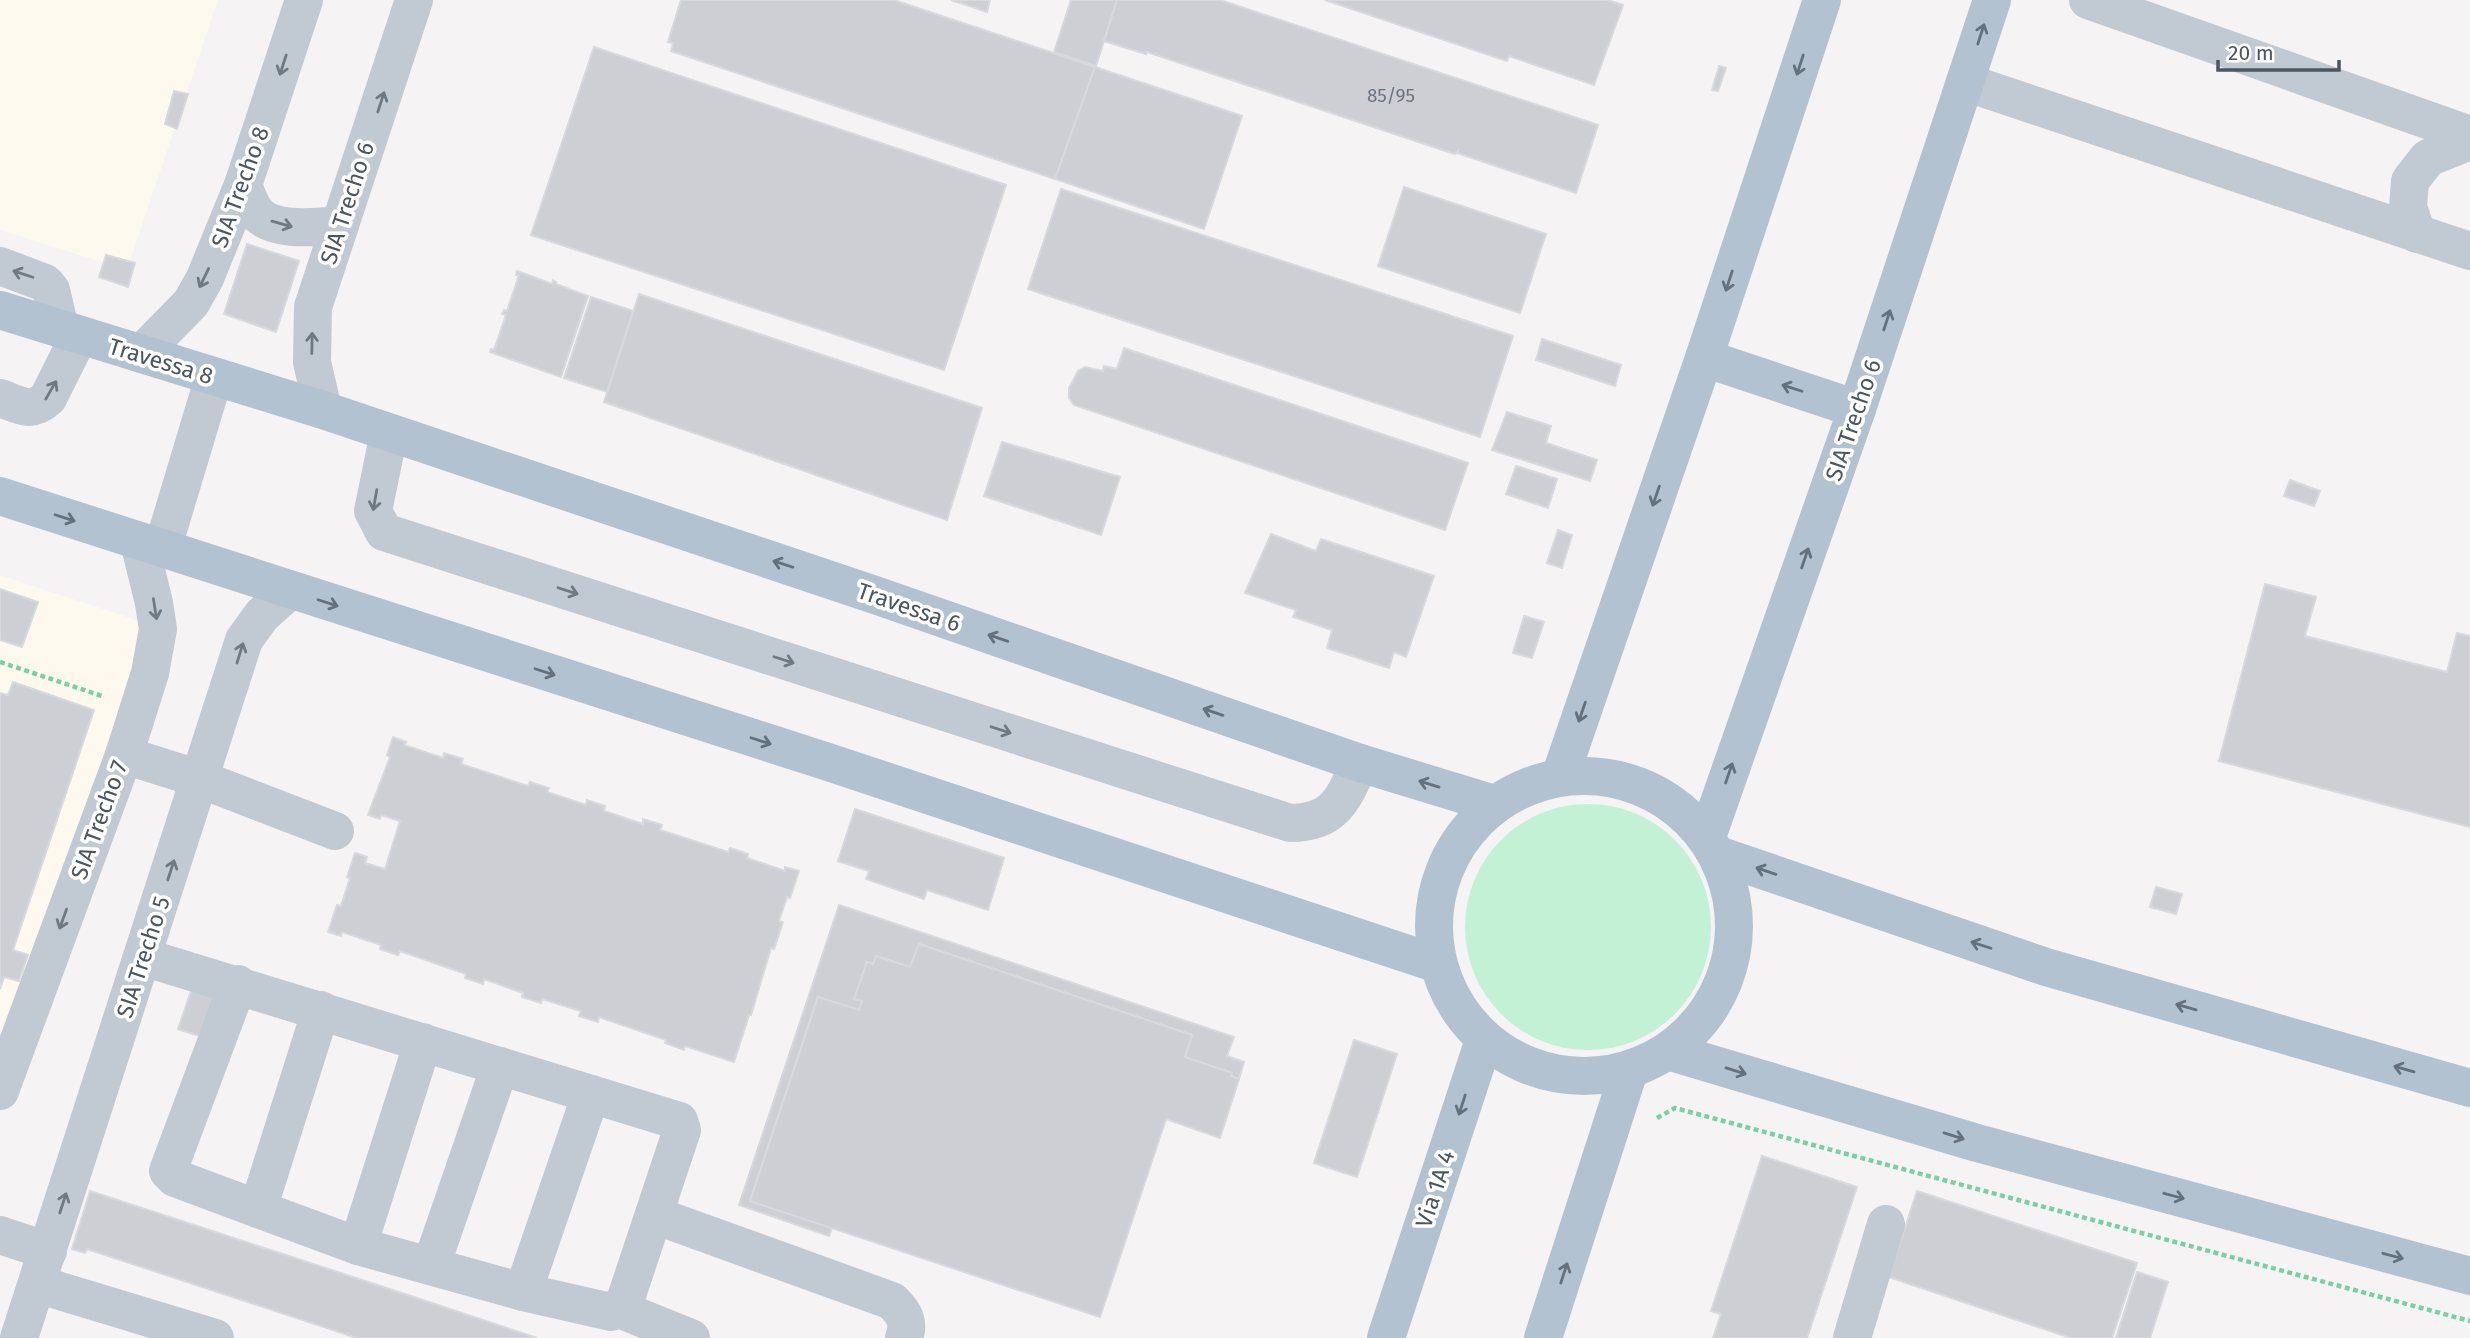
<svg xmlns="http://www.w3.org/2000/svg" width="2470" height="1338" viewBox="0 0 2470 1338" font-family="'Fira Sans',sans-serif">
	<rect width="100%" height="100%" fill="#f5f3f3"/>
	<g fill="#fdf9ef">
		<polygon points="0,0 218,0 127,270 0,230"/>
		<polygon points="0,575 158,627 0,1104"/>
	</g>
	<circle fill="#c3f1d5" cx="1588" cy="927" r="123"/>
	<g fill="#cdcfd5" stroke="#d7d9de" stroke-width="2">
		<polygon points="681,0 894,0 1095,67 1055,179 671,51 673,43 668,42"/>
		<polygon points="951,0 990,0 987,12"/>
		<polygon points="1071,0 1117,0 1096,66 1054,52"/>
		<polygon points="1117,0 1220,0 1598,125 1576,193 1457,153 1459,149 1455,154 1147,52 1146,54 1104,41"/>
		<polygon points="1325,0 1607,0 1623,5 1594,85 1509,56 1507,61"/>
		<polygon points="594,47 1006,185 944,370 531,235"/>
		<polygon points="1719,66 1726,68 1718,91 1712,90"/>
		<polygon points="1095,67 1242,116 1204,229 1055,179"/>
		<polygon points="174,91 188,94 177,129 165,124"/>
		<polygon points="1404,187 1546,234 1520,313 1378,266"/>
		<polygon points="1061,189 1513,336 1480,437 1028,289"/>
		<polygon points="247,244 299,261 276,332 224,314"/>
		<polygon points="106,255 135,263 128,287 99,277"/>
		<polygon points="517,271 552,284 553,280 556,282 556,284 588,296 561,377 490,352 491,349 494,350 506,315 502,314 504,310 507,311 519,275 516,275"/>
		<polygon points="639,294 982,408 947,520 604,402"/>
		<polygon points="591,297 633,311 607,392 564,378"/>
		<polygon points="1542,339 1621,365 1615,386 1536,360"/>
		<polygon points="1124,348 1468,463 1445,530 1074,405 1069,398 1069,388 1078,371 1085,367 1103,371 1104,366 1117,369"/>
		<polygon points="1507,412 1551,426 1546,443 1597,460 1590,481 1492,450"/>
		<polygon points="1002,442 1120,477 1101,535 984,496"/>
		<polygon points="1516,466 1557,479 1548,508 1506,494"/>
		<polygon points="2290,480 2320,491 2314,506 2284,496"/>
		<polygon points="1558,530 1572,535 1562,568 1547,563"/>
		<polygon points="1271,534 1316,551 1321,539 1434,576 1406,657 1394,652 1389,668 1327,648 1332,630 1293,617 1296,610 1245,593"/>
		<polygon points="2265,584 2316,597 2305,636 2447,672 2457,633 2470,636 2470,827 2219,761"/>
		<polygon points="0,589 38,602 22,647 0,640"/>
		<polygon points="1524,616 1544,622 1532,658 1513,653"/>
		<polygon points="13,682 94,710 13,950 28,955 19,981 4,977 0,989 0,693 8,695"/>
		<polygon points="393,737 406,742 404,745 443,758 444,753 463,759 461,764 528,786 530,782 549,788 547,792 586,805 587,800 605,806 604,811 643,824 643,819 662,825 660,830 728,852 730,848 748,854 747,858 785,871 785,867 799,871 790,898 787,897 779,921 783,922 774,949 771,948 751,1015 749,1015 734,1062 685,1046 684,1050 665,1043 666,1040 599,1017 598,1022 579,1016 581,1011 542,999 541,1003 522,997 523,993 484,979 483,984 465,978 466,974 400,951 398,955 380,949 381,945 342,932 341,936 328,932 337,905 341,906 350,878 347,877 355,853 367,857 365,863 385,869 400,821 381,815 380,819 368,815 390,757 387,755"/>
		<polygon points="855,809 1004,858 988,910 927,890 924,899 866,879 869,871 838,861"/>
		<polygon points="2156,887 2182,894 2176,914 2150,907"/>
		<polygon points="839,905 1234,1037 1227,1056 1244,1062 1239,1079 1231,1076 1232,1073 1185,1057 1192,1035 919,944 910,967 876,956 873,964 867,962 854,999 862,1001 859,1010 818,997 750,1201 832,1228 829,1236 739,1205"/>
		<polygon points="919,944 1192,1035 1185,1057 1232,1073 1231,1076 1239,1079 1220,1138 1166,1119 1100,1317 750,1201 818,997 859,1010 862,1001 854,999 867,962 873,964 876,956 910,967"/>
		<polygon points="201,962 229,972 206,1038 178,1029"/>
		<polygon points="1354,1040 1397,1054 1357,1177 1314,1163"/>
		<polygon points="1762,1156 1857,1187 1807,1338 1713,1338 1721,1314 1711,1311"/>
		<polygon points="90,1191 411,1296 537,1338 357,1338 87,1249 85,1253 72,1249"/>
		<polygon points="1917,1191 2137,1263 2112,1338 2071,1338 1889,1277"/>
		<polygon points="2137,1272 2168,1282 2150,1338 2116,1338"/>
	</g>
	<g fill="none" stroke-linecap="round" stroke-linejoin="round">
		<g stroke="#7ad0a6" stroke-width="4.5" stroke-dasharray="5 3.5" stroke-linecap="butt">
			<polyline points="0,662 102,696"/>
			<polyline points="1657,1118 1675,1108 2470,1321"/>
		</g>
		<g stroke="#c1cad2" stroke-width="38">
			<polyline points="2088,0 2470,135"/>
			<polyline points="1965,82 2470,251"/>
			<path d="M243,185C246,193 250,204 255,211C271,233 316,227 340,225"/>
			<polyline points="2417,234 2408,207 2410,181 2428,158 2470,141"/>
			<polyline points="0,266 45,283 51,290 60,329"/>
			<polyline points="141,354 191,303 205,278 243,185 304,0"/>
			<path d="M0,398C20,405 31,414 48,398L79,336"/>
			<polyline points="323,410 312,362 313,307 414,0"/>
			<path d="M389,433L373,511L384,532L1290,823C1335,823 1343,799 1360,763"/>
			<polyline points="162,550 214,377"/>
			<polyline points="124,755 200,779 335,831"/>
			<polyline points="143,957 679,1121 682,1130 624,1304 611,1312 523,1292 358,1246 423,1042"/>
			<polyline points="238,984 168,1171 175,1178 258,1209"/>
			<polyline points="321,1010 258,1209 358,1246"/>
			<polyline points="0,1091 124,755 150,673 158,629 154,603 139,542"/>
			<path d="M654,1215L892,1301C904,1313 910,1322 904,1338"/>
			<polyline points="0,1235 48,1251"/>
			<polyline points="431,1266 500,1066"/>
			<polyline points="37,1284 215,1338"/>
			<polyline points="523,1292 591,1094"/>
			<polyline points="619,1309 691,1338"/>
			<polyline points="19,1338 244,640 262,615 289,591"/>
			<polyline points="1852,1338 1886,1224"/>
		</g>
		<g stroke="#b3c2d1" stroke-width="38">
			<polyline points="0,310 323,410 875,595 1360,763 1494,804"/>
			<polyline points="1704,358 1857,409"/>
			<polyline points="0,496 825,761 1438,964"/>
			<circle cx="1584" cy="926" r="150"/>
			<polyline points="1560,777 1704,358 1822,0"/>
			<polyline points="1707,837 1857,409 1992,0"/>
			<polyline points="1718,855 2046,967 2470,1088"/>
			<polyline points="1671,1052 1977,1143 2470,1276"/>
			<polyline points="1386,1338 1484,1040"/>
			<polyline points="1543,1338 1629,1071"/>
		</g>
	</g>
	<defs><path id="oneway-shaft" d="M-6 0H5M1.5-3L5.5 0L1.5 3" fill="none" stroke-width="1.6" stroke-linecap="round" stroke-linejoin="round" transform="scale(1.75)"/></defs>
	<g stroke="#64717d">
		<use href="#oneway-shaft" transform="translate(1981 34) rotate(-72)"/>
		<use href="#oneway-shaft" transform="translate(1800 65) rotate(108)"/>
		<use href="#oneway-shaft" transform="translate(1729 281) rotate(108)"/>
		<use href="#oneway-shaft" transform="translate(1887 320) rotate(-72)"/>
		<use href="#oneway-shaft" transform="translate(1792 388) rotate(-162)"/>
		<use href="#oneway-shaft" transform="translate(1656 496) rotate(109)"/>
		<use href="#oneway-shaft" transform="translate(65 518) rotate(18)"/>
		<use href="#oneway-shaft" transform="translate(1805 558) rotate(-71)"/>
		<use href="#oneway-shaft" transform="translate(783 564) rotate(-162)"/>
		<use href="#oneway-shaft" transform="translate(328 603) rotate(18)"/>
		<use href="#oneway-shaft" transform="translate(998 638) rotate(-161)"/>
		<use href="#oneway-shaft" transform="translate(545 672) rotate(18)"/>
		<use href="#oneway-shaft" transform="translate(1213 712) rotate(-161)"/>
		<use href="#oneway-shaft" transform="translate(1582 712) rotate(109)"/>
		<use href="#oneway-shaft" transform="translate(761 741) rotate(18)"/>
		<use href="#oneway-shaft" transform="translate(1729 773) rotate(-71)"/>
		<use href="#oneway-shaft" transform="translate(1429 784) rotate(-163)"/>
		<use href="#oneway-shaft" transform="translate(1766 871) rotate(-161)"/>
		<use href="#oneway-shaft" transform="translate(1981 945) rotate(-162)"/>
		<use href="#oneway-shaft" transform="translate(2186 1007) rotate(-164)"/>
		<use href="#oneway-shaft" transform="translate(2404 1069) rotate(-164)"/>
		<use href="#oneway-shaft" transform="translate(1736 1071) rotate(17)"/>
		<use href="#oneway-shaft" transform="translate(1462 1105) rotate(108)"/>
		<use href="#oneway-shaft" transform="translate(1954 1136) rotate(17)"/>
		<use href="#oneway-shaft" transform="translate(2174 1196) rotate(15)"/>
		<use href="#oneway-shaft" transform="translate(2393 1256) rotate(15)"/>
		<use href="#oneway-shaft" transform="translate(1564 1273) rotate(-72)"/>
	</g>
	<g stroke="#6e7983">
		<use href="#oneway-shaft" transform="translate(283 65) rotate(108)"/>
		<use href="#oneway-shaft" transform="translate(381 102) rotate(-72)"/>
		<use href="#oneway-shaft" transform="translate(282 224) rotate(16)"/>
		<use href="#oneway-shaft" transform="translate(23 274) rotate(-162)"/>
		<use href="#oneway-shaft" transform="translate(204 278) rotate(116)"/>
		<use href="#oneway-shaft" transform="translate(312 343) rotate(-89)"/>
		<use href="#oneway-shaft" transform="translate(51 390) rotate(-60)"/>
		<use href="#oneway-shaft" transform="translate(375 500) rotate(100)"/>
		<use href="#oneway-shaft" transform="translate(568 591) rotate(18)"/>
		<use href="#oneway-shaft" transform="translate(155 609) rotate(81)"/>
		<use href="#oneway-shaft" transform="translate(240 653) rotate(-73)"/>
		<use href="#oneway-shaft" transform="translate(784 660) rotate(18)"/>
		<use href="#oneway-shaft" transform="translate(1001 730) rotate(18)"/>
		<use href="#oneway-shaft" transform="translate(171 870) rotate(-72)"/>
		<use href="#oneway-shaft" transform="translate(63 919) rotate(110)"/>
		<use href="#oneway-shaft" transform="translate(63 1203) rotate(-72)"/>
	</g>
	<g text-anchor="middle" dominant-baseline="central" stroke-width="7" stroke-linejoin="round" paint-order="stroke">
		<g font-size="19" fill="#6b747e">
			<text x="1391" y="95">85/95</text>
		</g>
		<g font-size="23" fill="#4a5661" stroke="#fff">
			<text transform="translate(240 187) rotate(-70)">SIA Trecho 8</text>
			<text transform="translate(347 203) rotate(-72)">SIA Trecho 6</text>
			<text transform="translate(161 361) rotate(17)">Travessa 8</text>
			<text transform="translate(1853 420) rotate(-71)">SIA Trecho 6</text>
			<text transform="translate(909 607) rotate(19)">Travessa 6</text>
			<text transform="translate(99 820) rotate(-70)">SIA Trecho 7</text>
			<text transform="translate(143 957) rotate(-72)">SIA Trecho 5</text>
			<text transform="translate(1435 1189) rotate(-72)">Via 1A 4</text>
		</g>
	</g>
	<path d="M2218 60v10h121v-10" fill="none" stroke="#4a5661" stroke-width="3.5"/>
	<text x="2228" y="60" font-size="21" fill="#4a5661" stroke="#ffffff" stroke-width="5" paint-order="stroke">20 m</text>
</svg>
